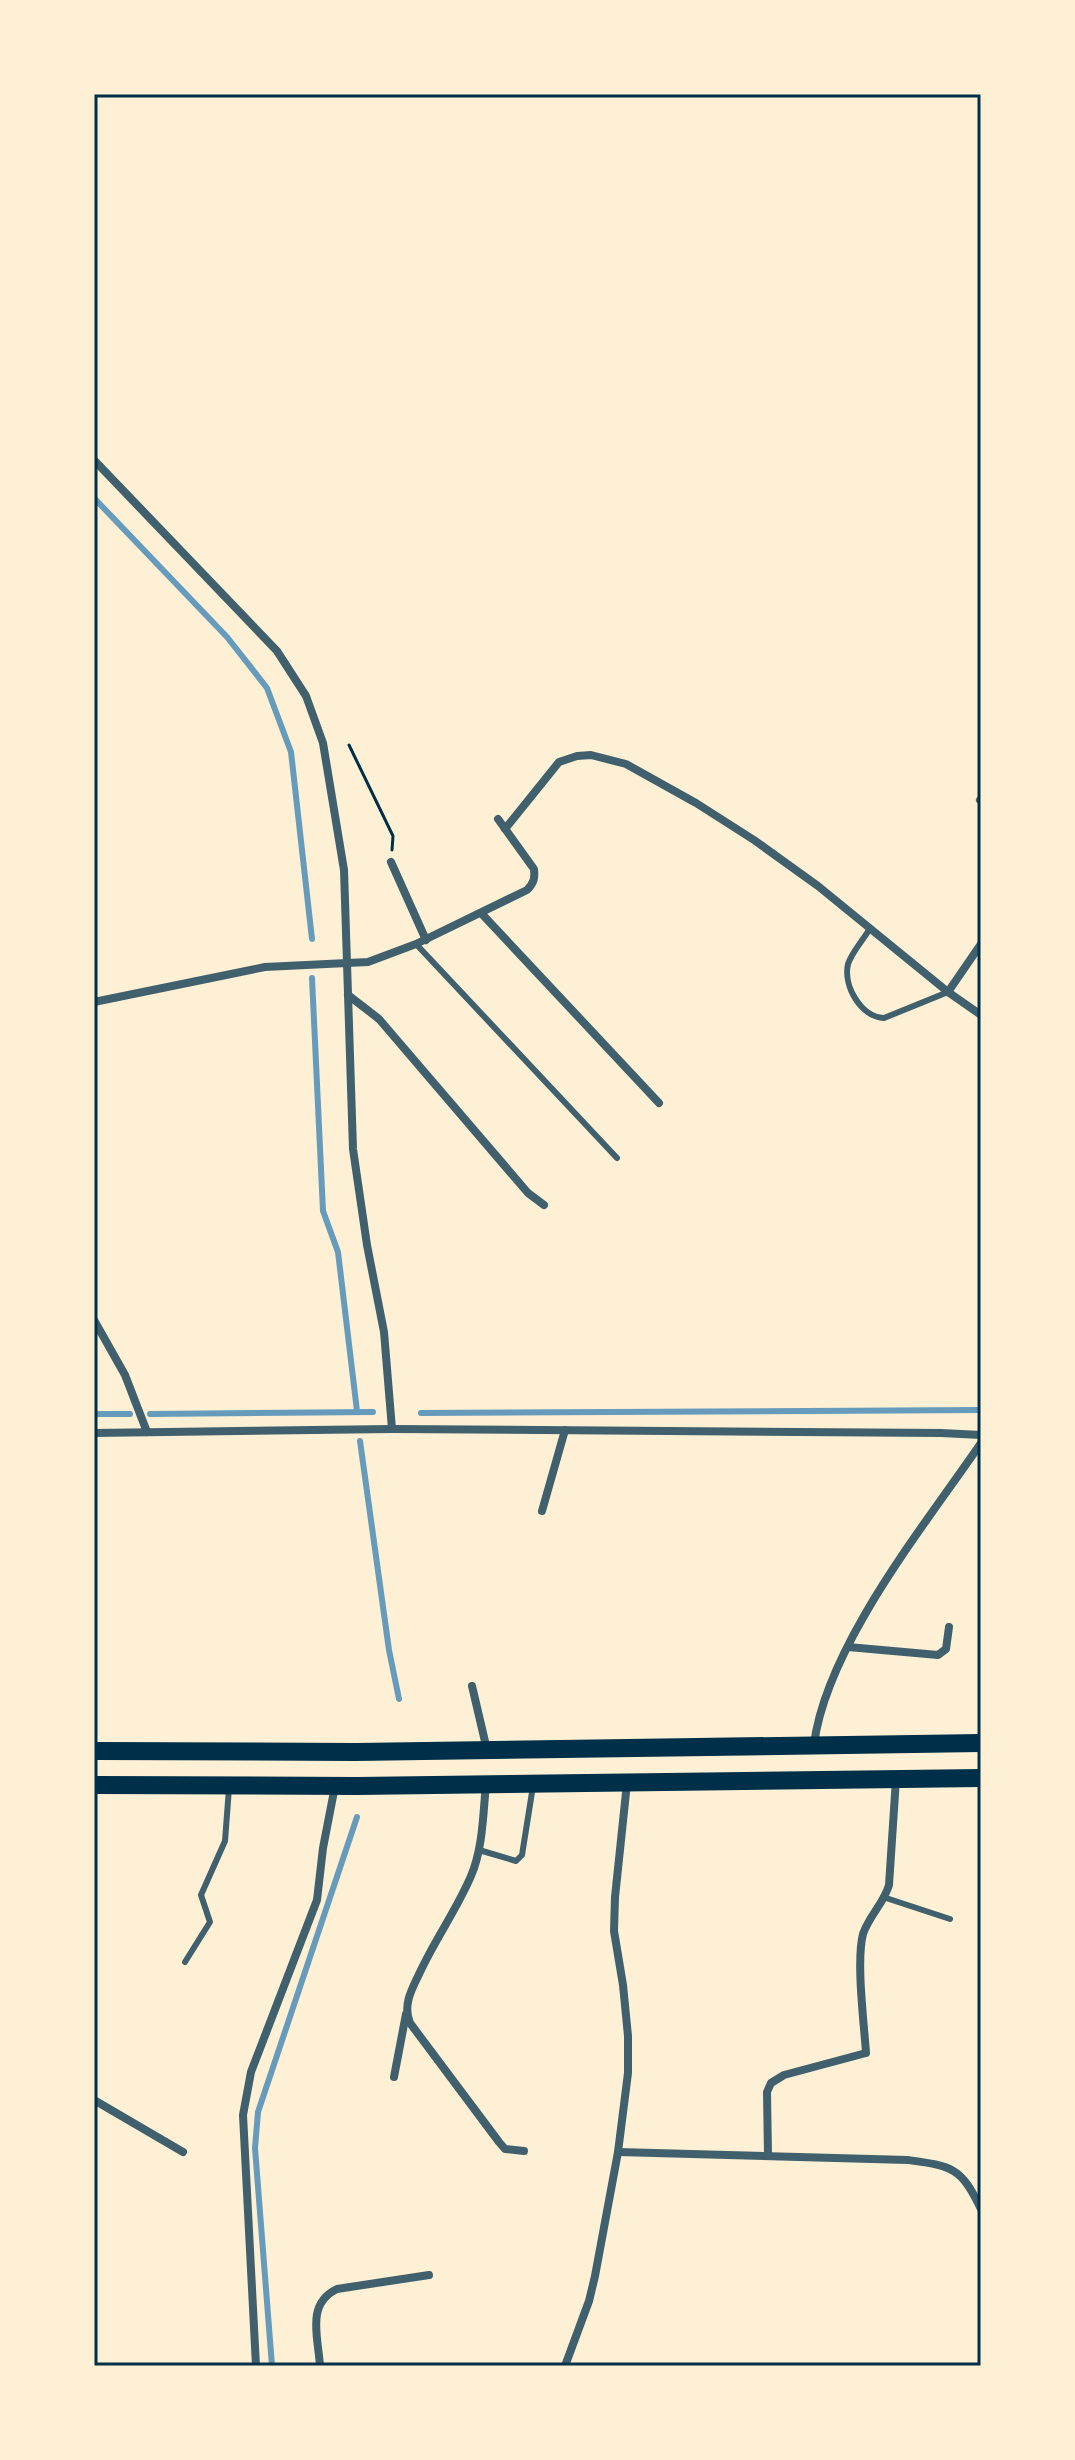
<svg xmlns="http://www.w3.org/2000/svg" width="1075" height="2460" viewBox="0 0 1075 2460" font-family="'Archivo Narrow',sans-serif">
	<rect width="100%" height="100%" fill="#fdf0d5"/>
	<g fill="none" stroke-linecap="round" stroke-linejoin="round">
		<g stroke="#669bbc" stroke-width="6">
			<polyline points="94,498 227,637 267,688 291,752 312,939"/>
			<polyline points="312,978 323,1211 338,1252 357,1411"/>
			<polyline points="421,1413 981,1410"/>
			<polyline points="94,1414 130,1414"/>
			<polyline points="150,1414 373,1412"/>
			<polyline points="360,1441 389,1650 399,1699"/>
			<polyline points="272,2366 255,2148 258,2112 357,1817"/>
		</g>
		<polyline stroke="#003049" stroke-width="3" points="349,745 393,836 392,850"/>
		<g stroke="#3f606c" stroke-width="6">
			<path d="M869,930C863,940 852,952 848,964C843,986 861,1017 884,1018L948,992"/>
			<polyline points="416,944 617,1158"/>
			<polyline points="479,1850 516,1861 522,1855 533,1786"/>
			<polyline points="886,1898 950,1919"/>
			<polyline points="185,1962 210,1922 201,1895 225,1841 229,1788"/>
		</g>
		<g stroke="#3f606c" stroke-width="8">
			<polyline points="94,460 277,651 306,696 323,743 344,870 353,1149 367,1245 384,1332 392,1429"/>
			<polyline points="980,800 981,801"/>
			<polyline points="505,829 559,762 577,756 591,755 626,764 696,803 754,840 818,886 948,992 981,1015"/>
			<polyline points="391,862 426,940"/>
			<polyline points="481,913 659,1103"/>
			<polyline points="948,992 981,944"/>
			<polyline points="348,995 379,1019 528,1193 544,1205"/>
			<path d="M94,1002L265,967L368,962L416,944L527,890C534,883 535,878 534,869L498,819"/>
			<polyline points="94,1320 125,1375 147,1432"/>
			<polyline points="94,1433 392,1429 941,1433 981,1435"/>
			<polyline points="542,1511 565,1430"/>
			<polyline points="848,1647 938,1655 946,1649 949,1627"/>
			<polyline points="472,1686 487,1750"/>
			<path d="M814,1744C827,1645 925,1525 981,1443"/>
			<path d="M486,1784C483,1814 483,1848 471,1876C457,1909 436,1938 421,1970C413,1987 402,2004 410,2023L499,2142L505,2149L524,2151"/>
			<polyline points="394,2077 406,2014"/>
			<polyline points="94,2100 183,2152"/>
			<path d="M618,2152L908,2160C952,2166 961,2167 981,2209"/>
			<path d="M768,2156L767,2092L771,2083L784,2075L866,2053C864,2023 856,1961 863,1934C869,1916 884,1903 889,1885L896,1779"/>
			<polyline points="256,2366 243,2115 251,2072 317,1900 323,1848 335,1786"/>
			<path d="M320,2366C318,2336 306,2304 337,2289L429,2275"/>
			<polyline points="565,2366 589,2301 595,2276 618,2152 628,2073 628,2036 623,1985 614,1931 615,1897 627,1783"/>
		</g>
		<g stroke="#003049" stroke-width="18">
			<polyline points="94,1751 356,1752 981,1743"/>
			<polyline points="94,1785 357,1786 981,1778"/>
		</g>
	</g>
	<rect width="1075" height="2460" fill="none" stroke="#fdf0d5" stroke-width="192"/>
	<rect x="96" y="96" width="883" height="2268" fill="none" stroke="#003049" stroke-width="3"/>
</svg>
